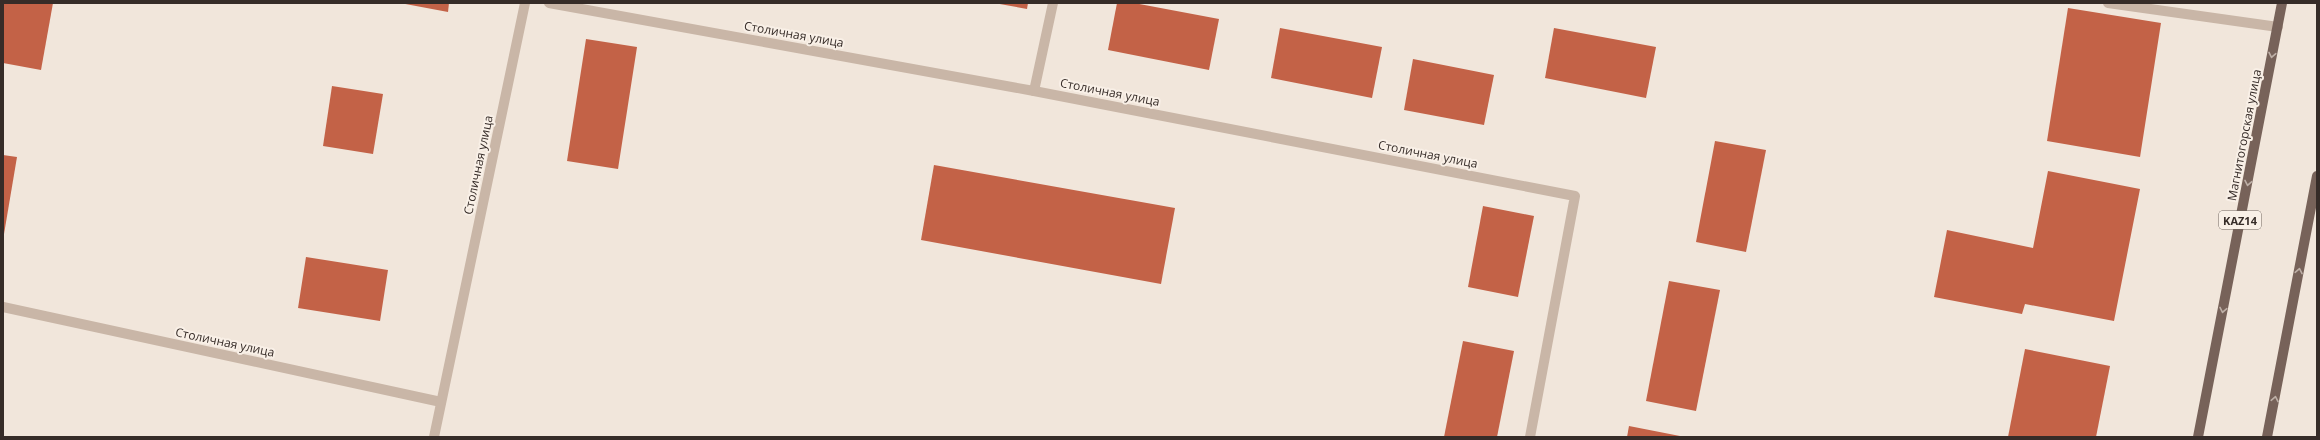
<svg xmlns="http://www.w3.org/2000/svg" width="2320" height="440" viewBox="0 0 2320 440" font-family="'Open Sans',sans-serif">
	<rect width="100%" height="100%" fill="#f1e6db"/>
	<g fill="#c36247">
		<polygon points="3,3 53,3 41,70 3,63"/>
		<polygon points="400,3 449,3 448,12"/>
		<polygon points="994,3 1028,3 1027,9"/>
		<polygon points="1117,3 1134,3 1219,19 1209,70 1108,50"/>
		<polygon points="2068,8 2161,23 2140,157 2047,141"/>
		<polygon points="1280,28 1382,47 1372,98 1271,78"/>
		<polygon points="1554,28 1656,47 1646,98 1545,78"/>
		<polygon points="586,39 637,47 618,169 567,161"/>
		<polygon points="1413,59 1494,75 1484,125 1404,110"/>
		<polygon points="332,86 383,94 373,154 323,146"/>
		<polygon points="1715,141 1766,150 1746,252 1696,242"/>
		<polygon points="3,155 17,157 4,234 3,234"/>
		<polygon points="934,165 1175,208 1161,284 921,240"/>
		<polygon points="2048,171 2140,189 2114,321 2025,304 2022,314 1934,297 1947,230 2033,248"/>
		<polygon points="1483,206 1534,216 1518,297 1468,287"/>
		<polygon points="306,257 388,270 380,321 298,308"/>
		<polygon points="1669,281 1720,290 1696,411 1646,401"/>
		<polygon points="1463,341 1514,351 1497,437 1444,437"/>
		<polygon points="2025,349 2110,366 2096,437 2008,437"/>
		<polygon points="1629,426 1680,436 1680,437 1627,437"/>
	</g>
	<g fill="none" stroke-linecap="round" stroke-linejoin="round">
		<polyline stroke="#c9b6a7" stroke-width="10" points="2108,3 2278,27"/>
		<g stroke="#c9b6a7" stroke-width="10">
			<polyline points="549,3 1034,91 1575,196 1530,437"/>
			<polyline points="1034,91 1053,3"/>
			<polyline points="3,307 441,402"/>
			<polyline points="434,437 525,3"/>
		</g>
		<g stroke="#776259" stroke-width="10">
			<polyline points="2198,437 2282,3"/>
			<polyline points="2267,437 2317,176"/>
		</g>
	</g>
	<defs><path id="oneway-chevron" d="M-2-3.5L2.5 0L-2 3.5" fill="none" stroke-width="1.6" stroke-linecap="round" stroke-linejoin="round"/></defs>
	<g stroke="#beb0a7">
		<use href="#oneway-chevron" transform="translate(2272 55) rotate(101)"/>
		<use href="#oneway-chevron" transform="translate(2248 183) rotate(101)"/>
		<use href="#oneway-chevron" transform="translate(2299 271) rotate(-79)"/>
		<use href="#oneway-chevron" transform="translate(2223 310) rotate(101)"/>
		<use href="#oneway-chevron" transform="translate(2275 399) rotate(-79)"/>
	</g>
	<g text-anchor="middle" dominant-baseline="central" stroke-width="4" stroke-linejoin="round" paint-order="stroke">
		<rect fill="#f9f0e7" stroke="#706761" stroke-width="1" x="2219" y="211" width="42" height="18" rx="3"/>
		<g font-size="11" font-weight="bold" fill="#362c28">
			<text x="2240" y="220">KAZ14</text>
		</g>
		<g font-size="12" fill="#362c28" stroke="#f9f0e7">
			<text transform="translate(794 34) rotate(10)">Столичная улица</text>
			<text transform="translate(1110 92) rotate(11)">Столичная улица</text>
			<text transform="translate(2244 135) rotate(-79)">Магнитогорская улица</text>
			<text transform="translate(1428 154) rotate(11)">Столичная улица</text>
			<text transform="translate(478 165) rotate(-78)">Столичная улица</text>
			<text transform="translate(225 342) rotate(12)">Столичная улица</text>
		</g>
	</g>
	<rect width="2320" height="440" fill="none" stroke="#362c28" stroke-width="8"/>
</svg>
